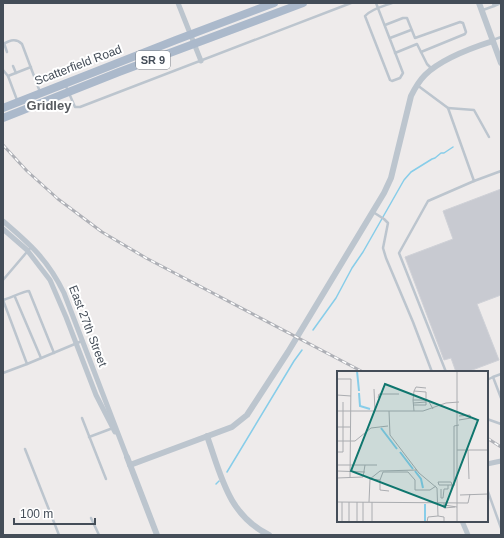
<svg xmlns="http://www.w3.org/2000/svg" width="504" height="538" viewBox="0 0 504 538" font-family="Arial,sans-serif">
	<rect width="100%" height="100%" fill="#eeebeb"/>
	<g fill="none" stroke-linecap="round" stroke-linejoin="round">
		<g stroke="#87cde9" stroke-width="1.5">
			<polyline points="313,330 336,298 352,268 363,252 404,180 411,172 432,159 435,158 441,153 444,153 453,147"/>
			<polyline points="227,472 294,361 302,350"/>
			<polyline points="216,484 219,481"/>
		</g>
	</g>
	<polygon fill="#c8cad1" stroke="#cfd1d7" points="501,189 501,295 477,304 499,360 467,372 456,372 451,358 444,360 405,257 453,239 443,211"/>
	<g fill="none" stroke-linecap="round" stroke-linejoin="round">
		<g stroke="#bcc5ce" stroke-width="2.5">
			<path d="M376,3C385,26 394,50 403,73L400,78L392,81L390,80L365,16C371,9 384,6 392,3"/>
			<polyline points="494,6 501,3"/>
			<polyline points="483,10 494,6 493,3"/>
			<polyline points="385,25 403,18 407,18 415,38 460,22 463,23 466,32 465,34 421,52"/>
			<polyline points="390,38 411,30"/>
			<polyline points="493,40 501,37"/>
			<polyline points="4,43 7,52"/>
			<path d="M3,44C11,40 16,38 22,44L40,92"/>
			<polyline points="395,53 417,44 427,64 431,68"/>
			<polyline points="13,66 16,73"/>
			<polyline points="3,70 8,76 17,100"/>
			<polyline points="8,76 31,67"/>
			<polyline points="65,84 75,107 80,107 351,3"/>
			<polyline points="417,85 448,108 474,181 428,201 399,253 446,372"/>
			<polyline points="448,108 474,110 489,137"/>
			<polyline points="474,181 501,171"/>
			<polyline points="373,212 384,219 388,223 383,248 386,258 413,322 432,372"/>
			<polyline points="3,280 32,246"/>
			<polyline points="15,297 41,358"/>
			<polyline points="3,300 27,364 82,341"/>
			<path d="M3,300C10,298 24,291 29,291L54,353"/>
			<polyline points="3,373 27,364"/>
			<polyline points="493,377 501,374"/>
			<polyline points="487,380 493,377 501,398"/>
			<polyline points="82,418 106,479"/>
			<polyline points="487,419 501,424"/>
			<polyline points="89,437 113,428"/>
			<polyline points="25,449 59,535"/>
			<polyline points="487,489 501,528"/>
			<polyline points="91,518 99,535"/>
		</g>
		<g stroke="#bcc5ce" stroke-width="5">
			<polyline points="178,3 201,61"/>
			<path d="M3,221C30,244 48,260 64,293L127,457"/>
			<polyline points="3,229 27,250 50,280 66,317 96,395 115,432"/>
			<polyline points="487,464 501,461"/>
			<polyline points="462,521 468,535"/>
		</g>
		<g stroke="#bcc5ce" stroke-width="6">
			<polyline points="479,3 501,63"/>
			<path d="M207,436C221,475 228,515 269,535"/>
			<polyline points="127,457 157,535"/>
			<path d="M130,465L232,427L247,415L288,352L384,193L391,178L411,96C415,88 419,81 425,75C441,59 471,48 493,41"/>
		</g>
		<g stroke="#abb9cb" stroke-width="8">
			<polyline points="3,108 176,40 274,3"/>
			<polyline points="3,118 119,72 303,3"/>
		</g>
		<g stroke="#aeb0b6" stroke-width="3">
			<g id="rail">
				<polyline points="3,145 27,171 58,199 102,232 146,258 363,372"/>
				<polyline points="487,438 501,447"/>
			</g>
		</g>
		<use href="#rail" stroke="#fff" stroke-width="1.5" stroke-dasharray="4.5" stroke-linecap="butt"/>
	</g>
	<g text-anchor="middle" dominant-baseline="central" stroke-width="4" stroke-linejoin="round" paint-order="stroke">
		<rect fill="#fff" stroke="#7c828a" stroke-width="1" x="136" y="51" width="34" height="18" rx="3"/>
		<g font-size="11" font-weight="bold" fill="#444d58">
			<text x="153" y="60">SR 9</text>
		</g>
		<g font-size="12" fill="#444d58" stroke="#fff">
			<text transform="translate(78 65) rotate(-21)">Scatterfield Road</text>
			<text transform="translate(88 326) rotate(69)">East 27th Street</text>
		</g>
		<g font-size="13" font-weight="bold" fill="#585b60" stroke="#fff">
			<text x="49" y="105">Gridley</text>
		</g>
	</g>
	<g transform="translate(337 371)">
		<rect width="151" height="151" fill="#eeebeb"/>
		<path fill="none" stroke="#87cde9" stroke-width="2" d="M20,0L22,20M22,22L23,35L33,38M44,57L60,78M63,81L76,98M78,100L84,108L86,117M88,133V151"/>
		<path fill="none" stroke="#aaacb0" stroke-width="1" d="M0,8H14L13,107M0,8V29M37,18L38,40M77,20L79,16L89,17M0,24L14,25M41,27L42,23H62M76,29L77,20L89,21V34H76M76,32L89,31M0,40H86L109,32L122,31M52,40L53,64L82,102L100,117L101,145L107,146V151M77,40L76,29H91L96,38M122,45L133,44L134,47L122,49M0,56H13M0,70H18L34,57L51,55M120,79H151M131,79L132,108M0,81H6V31M0,94H40M0,100L28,101M0,107L26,106L28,94M33,108L43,109L46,101H71L78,109V119H93L99,115M43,109V119L52,120M117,114V55L122,54M104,118V127H106L107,118H111V114M115,118V114L114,111H101L102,114H118M123,124L151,123M0,131L131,132L133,123M32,131L33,108L43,100L80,99M35,131V151M107,132V134L120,136M107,134V137L118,136M5,151V131M12,151V131M20,151V131M26,151V131M90,151L91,146L101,145M120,151V0"/>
		<path fill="#0f766e" fill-opacity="0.15" stroke="#0f766e" stroke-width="2" d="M48,13L141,49L108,136L14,100Z"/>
		<rect width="151" height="151" fill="none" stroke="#444d58" stroke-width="2"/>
	</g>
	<rect width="504" height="538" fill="none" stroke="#444d58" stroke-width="8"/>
	<path d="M14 518v6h81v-6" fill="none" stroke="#444d58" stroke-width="2"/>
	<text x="20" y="518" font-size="12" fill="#444d58" stroke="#ffffff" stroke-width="3" paint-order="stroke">100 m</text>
</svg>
